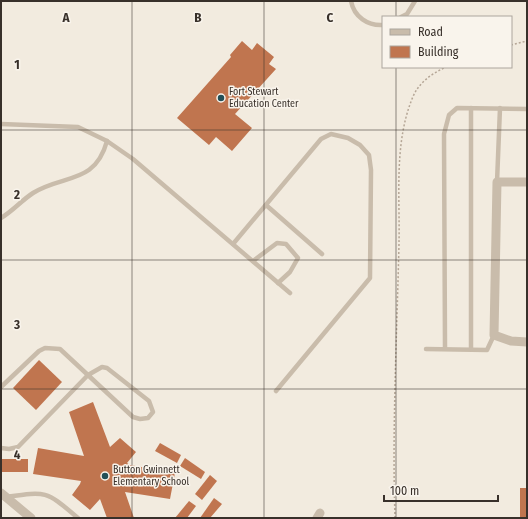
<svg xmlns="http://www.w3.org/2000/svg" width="528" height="519" viewBox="0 0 528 519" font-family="'Fira Sans Condensed',sans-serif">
	<rect width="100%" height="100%" fill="#f2ebdf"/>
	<g fill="#c0754f">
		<polygon points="242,41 252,50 257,43 274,57 269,64 276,69 235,114 252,128 232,151 216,137 209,145 177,118 231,57 230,55"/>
		<polygon points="39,360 62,382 36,410 13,388"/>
		<polygon points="93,402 110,447 120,438 136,452 127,463 130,465 175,473 170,499 125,492 134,518 107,518 100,499 90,510 72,495 80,484 81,481 33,474 38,448 84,456 69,412"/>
		<polygon points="160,443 181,455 177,463 155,451"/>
		<polygon points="185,458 205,472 201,479 180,466"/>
		<rect x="1" y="459" width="27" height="13"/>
		<polygon points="210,475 217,481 202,500 195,494"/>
		<rect x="520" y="488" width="7" height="30"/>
		<polygon points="214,498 222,504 210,518 200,518"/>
		<polygon points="189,501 196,506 187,518 175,518"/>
	</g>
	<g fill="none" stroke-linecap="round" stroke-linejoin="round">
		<g stroke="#b5a696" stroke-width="1.5" stroke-dasharray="2 2" stroke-linecap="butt">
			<polyline points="511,45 527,41"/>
			<path d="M395,518C392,426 397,335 399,243C400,196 394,144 412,99C418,83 431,74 446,67"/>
		</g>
		<g stroke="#c9bcab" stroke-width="4.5">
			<path d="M351,1C354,17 368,26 383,25"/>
			<polyline points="401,17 407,14 415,1"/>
			<polyline points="1,124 78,127 107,141 133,159 290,293"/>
			<polyline points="497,182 500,108"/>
			<polyline points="266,205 322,254"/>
			<path d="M1,218C13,211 22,200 33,193C63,174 95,185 107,141"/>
			<polyline points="233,244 321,139 331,134 348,138 360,145 369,155 371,170 370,278 276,391"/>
			<polyline points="253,261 277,243 286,244 298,258 290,272 278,283"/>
			<polyline points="445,348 444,134 449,115 457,108 527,109"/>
			<polyline points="426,349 487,350 494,335"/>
			<polyline points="471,349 471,108"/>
			<polyline points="1,387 39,351 45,348 60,349 133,417 140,419 148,418 153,412 149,401 107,368 102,367 88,375 18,447 9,449 1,448"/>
			<path d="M6,497C48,491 46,491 78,518"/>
		</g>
		<g stroke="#c9bcab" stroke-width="9">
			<polyline points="527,182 497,182 494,335 511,341 527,342"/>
			<polyline points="1,493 31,518"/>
			<polyline points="317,518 320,513"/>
		</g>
	</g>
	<path fill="none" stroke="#38302a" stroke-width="1" stroke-opacity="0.55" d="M132,1V518M264,1V518M396,1V17M396,67V518M1,130H527M1,260H527M1,389H527"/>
	<g fill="#224f57" stroke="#f9f4ec" stroke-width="1.5">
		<circle cx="221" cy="98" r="4"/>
		<circle cx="105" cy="476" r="4"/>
	</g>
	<g text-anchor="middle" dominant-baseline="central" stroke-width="3" stroke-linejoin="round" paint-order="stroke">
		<g font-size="10" fill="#38302a" stroke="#f9f4ec" text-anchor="start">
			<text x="229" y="92">Fort Stewart<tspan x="229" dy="12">Education Center</tspan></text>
			<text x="113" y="470">Button Gwinnett<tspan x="113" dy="12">Elementary School</tspan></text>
		</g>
	</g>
	<g font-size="13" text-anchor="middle" font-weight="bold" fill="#38302a" stroke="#f9f4ec" stroke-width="3" stroke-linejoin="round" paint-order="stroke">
		<text x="66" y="22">A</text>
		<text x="198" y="22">B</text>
		<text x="330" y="22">C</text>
		<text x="17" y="69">1</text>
		<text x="17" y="199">2</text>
		<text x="17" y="329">3</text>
		<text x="17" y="459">4</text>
	</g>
	<rect width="528" height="519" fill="none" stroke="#38302a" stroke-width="4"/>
	<rect x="382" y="16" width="130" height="52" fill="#f9f4ec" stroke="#aca69e"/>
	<rect x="390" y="29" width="20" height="6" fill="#c9bcab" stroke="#aca69e"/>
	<text x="418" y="36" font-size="12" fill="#38302a">Road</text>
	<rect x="390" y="46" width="20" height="12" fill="#c0754f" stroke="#aca69e"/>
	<text x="418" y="56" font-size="12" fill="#38302a">Building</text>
	<path d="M384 495v6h114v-6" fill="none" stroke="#38302a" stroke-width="2"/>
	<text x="390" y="495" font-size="12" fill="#38302a" stroke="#f9f4ec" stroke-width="3" paint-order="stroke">100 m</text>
</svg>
